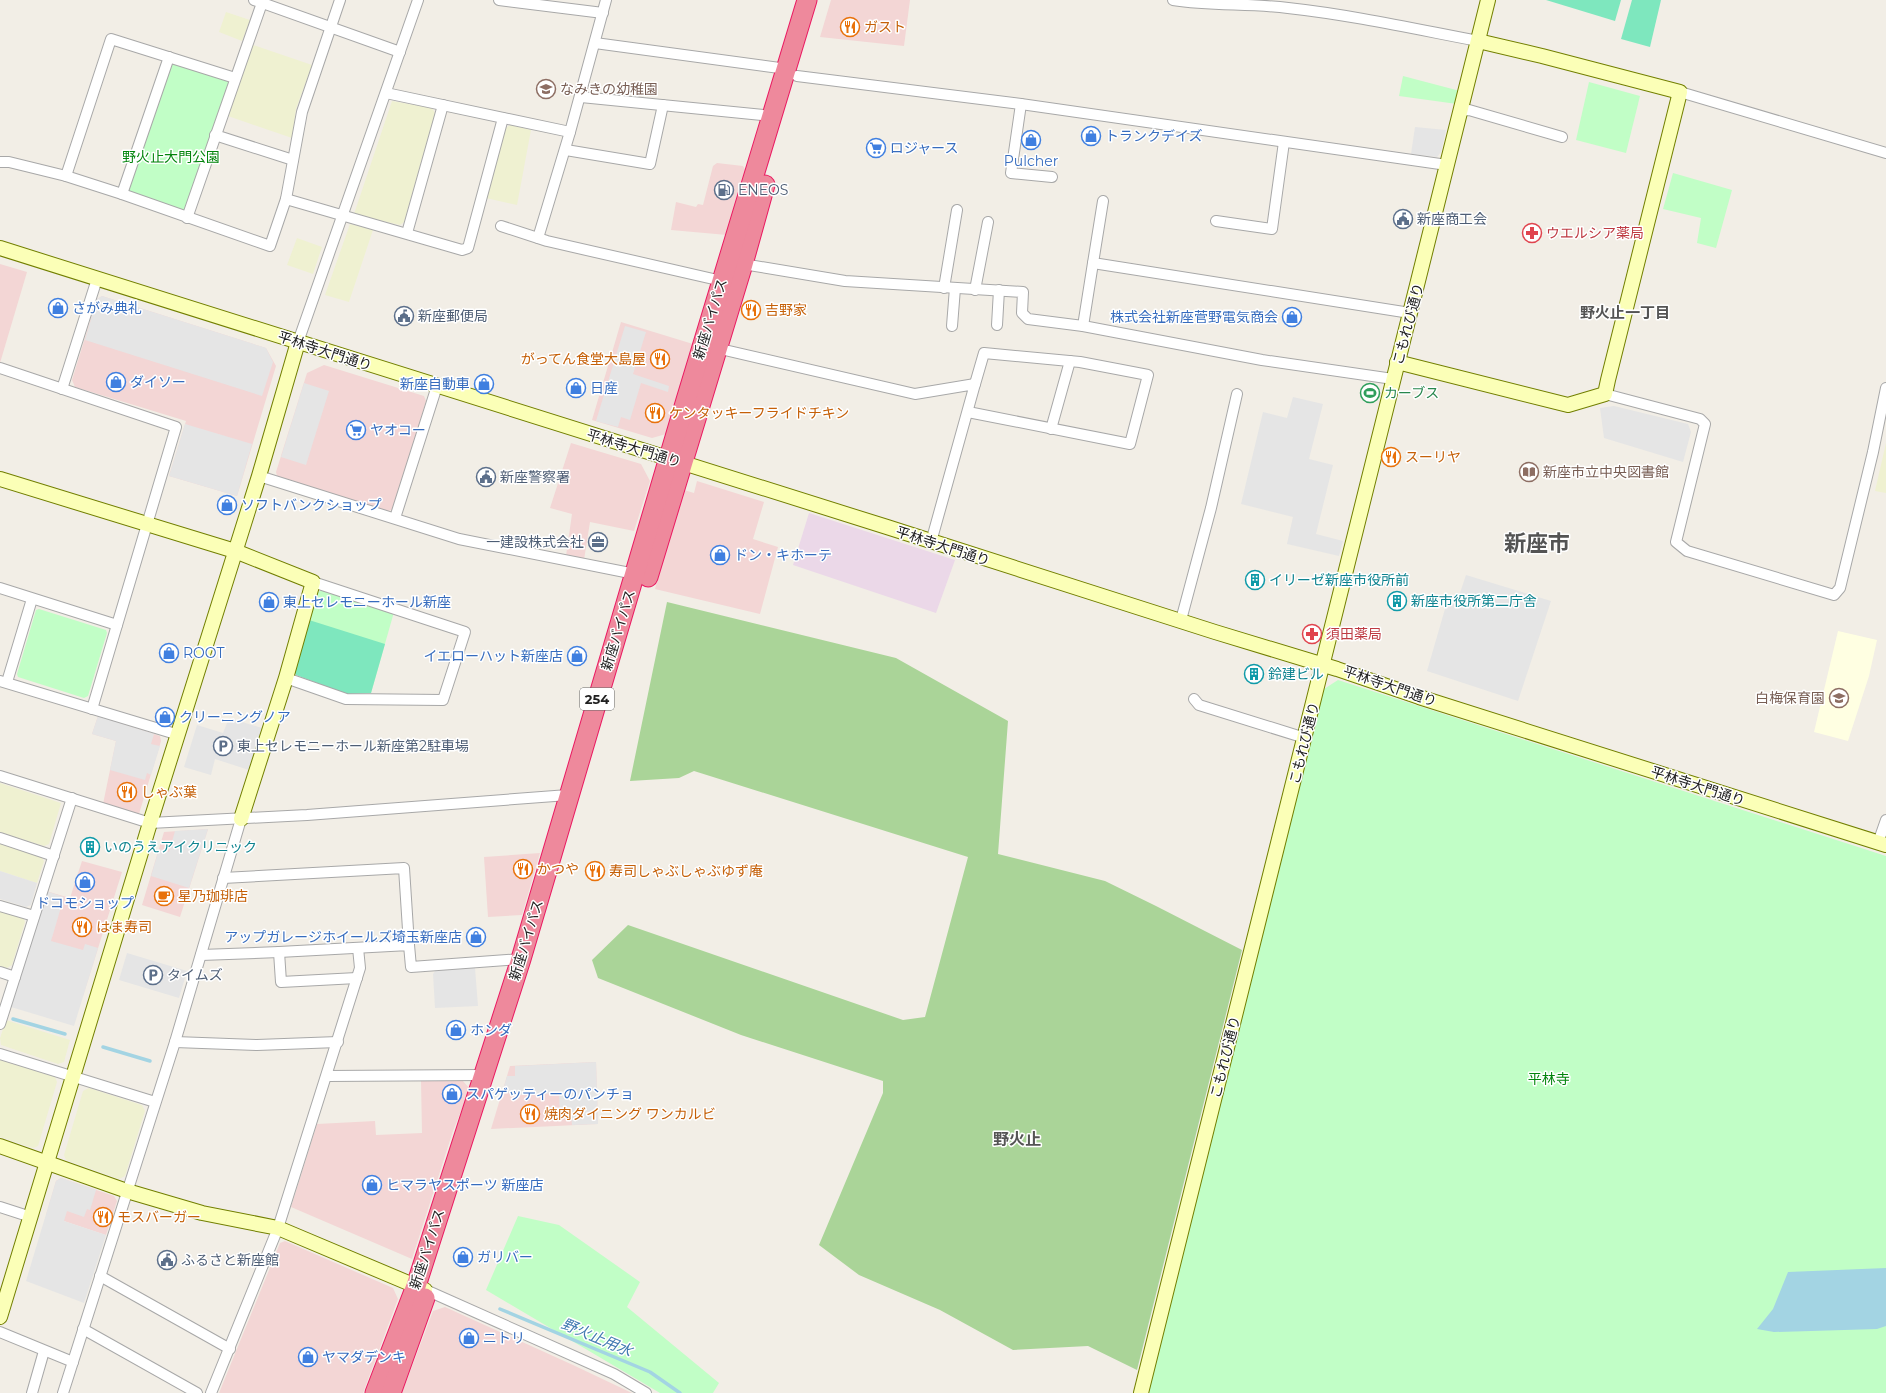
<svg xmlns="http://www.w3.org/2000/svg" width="1886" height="1393" viewBox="0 0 1886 1393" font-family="Montserrat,'Noto Sans JP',sans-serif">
	<rect width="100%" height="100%" fill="#f2eee6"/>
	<g fill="#f3d6d5">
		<polygon points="831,0 910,0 904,46 820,37"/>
		<polygon points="717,163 743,166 746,171 727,235 671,230 676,202 696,207 698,204 703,205 713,166"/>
		<polygon points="0,264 27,272 0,363"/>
		<polygon points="102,296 266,348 276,366 237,496 169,476 186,421 75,387 72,380 97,299"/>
		<polygon points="621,322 693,344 666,434 652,438 592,420"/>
		<polygon points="324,365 424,396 426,401 394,509 388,511 277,476 276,472 307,373"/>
		<polygon points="571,443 641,464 650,481 634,531 590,522 584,560 566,556 572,514 550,508"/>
		<polygon points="697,481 764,502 753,539 778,547 760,614 655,589 684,490 694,493"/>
		<polygon points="98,716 160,736 161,741 139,814 103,804 116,741 92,734"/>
		<polygon points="208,829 180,917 142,905 164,832"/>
		<polygon points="540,853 522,915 488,917 484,857"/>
		<polygon points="82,861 122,872 83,996 19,977 46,891 70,898"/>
		<polygon points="596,1062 598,1124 491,1129 510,1066"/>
		<polygon points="462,1080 470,1089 453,1131 412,1259 291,1207 317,1124 375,1121 376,1135 422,1133 421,1081"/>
		<polygon points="61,1178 114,1196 117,1201 106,1235 46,1215 56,1181"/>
		<polygon points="285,1241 393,1288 398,1299 363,1393 219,1393 280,1243"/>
		<polygon points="445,1307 573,1365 632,1393 402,1393 433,1311"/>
	</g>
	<polygon fill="#ebd8e8" points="809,513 955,560 936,613 793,565"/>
	<polygon fill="#ffffe2" points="1838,631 1877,640 1869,676 1848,741 1814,732"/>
	<g fill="#eff1d1">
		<polygon points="226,12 250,20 242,41 219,32"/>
		<polygon points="253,45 312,65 296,109 292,138 228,116"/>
		<polygon points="392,101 432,108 435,113 404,222 400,225 354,214"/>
		<polygon points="510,125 531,130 517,205 486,198 506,128"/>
		<polygon points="350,224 373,230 349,302 325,295"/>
		<polygon points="297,238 322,247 313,274 287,265"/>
		<polygon points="1886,443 1886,493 1875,491"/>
		<polygon points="0,783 61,803 49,844 44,846 0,832"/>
		<polygon points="0,843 41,857 44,861 37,883 0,871"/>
		<polygon points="0,910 23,917 25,922 12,965 7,968 0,966"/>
		<polygon points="6,1020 70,1040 64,1062 58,1064 1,1045 0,1038"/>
		<polygon points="0,1060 55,1077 57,1082 38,1146 33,1148 0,1137"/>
		<polygon points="89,1088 142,1105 145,1111 125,1176 119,1179 66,1160 64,1155 83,1091"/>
	</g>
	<polygon fill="#aad498" points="667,602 896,658 1008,721 998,854 1105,881 1156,906 1242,950 1137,1370 1088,1346 1013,1350 940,1310 859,1275 819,1245 883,1093 883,1081 741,1035 598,978 592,960 628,925 903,1020 925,1017 968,857 694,771 679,778 630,781"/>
	<g fill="#c1fec6">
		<polygon points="169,57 235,78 187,218 122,194"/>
		<polygon points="1403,76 1460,91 1457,104 1399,96"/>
		<polygon points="1589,82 1640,96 1626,153 1576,140"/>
		<polygon points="1673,173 1732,190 1716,248 1697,243 1701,218 1663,209"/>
		<polygon points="324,589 394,612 371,693 296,675 309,620 318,592"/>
		<polygon points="39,609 106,630 107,633 88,696 84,698 18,677 17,674 36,610"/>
		<polygon points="1338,680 1886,856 1886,1393 1145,1393 1218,1097 1324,689"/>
		<polygon points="518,1216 559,1225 640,1282 627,1307 719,1383 713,1393 660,1393 486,1290"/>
	</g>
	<g fill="#7ee7be">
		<polygon points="1546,0 1621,0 1615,21"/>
		<polygon points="1632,0 1661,0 1650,47 1621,39"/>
		<polygon points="309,620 385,644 371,693 346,694 296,675 294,671"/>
	</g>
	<g fill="#e5e5e5">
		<polygon points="1415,127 1446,130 1441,152 1437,157 1411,154"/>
		<polygon points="102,296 266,348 273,362 262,396 85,340 97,299"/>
		<polygon points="625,326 646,332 633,374 669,386 668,392 641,383 630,420 621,417 618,427 596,421"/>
		<polygon points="304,383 329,391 306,465 281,457"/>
		<polygon points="1293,397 1323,404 1309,459 1333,465 1316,534 1343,541 1339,556 1287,544 1293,517 1241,504 1263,412 1287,418"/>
		<polygon points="1614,406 1688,424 1691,432 1683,462 1604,438 1600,408"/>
		<polygon points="185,424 252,444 237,496 169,476"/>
		<polygon points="1466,575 1551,601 1518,701 1427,671 1447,602 1456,605"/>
		<polygon points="98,716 154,734 151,744 160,746 151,775 147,773 145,780 110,770 116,741 92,734"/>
		<polygon points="229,718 262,728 249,770 215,759 211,775 184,767 197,725 223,733"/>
		<polygon points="208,829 189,888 151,876 159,849 169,852 175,831"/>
		<polygon points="0,871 37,883 31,905 26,907 0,899"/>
		<polygon points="46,891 64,897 51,941 83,950 85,944 98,948 74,1026 11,1007"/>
		<polygon points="127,953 187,971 179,998 119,980"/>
		<polygon points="475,968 478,1006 435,1008 433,974 436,970"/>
		<polygon points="596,1062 598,1124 572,1125 571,1115 560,1116 559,1093 517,1095 517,1092 509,1093 503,1090 507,1076 515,1076 515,1066"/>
		<polygon points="61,1178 96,1190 90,1210 87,1209 84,1217 67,1211 64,1221 106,1235 84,1303 26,1281 56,1181"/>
	</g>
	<polygon fill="#a3d4e3" points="1886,1268 1886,1326 1877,1329 1774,1332 1757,1329 1773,1309 1788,1272"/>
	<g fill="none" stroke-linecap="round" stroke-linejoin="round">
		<g stroke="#a3d4e3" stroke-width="3.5">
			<polyline points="13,1019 65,1034"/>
			<polyline points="103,1047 150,1061"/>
			<polyline points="500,1309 650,1372 680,1393"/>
		</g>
		<g stroke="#a8a8a8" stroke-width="12">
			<g id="street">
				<polyline points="254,0 400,52"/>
				<polyline points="499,0 603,13"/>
				<path d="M1173,0C1211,6 1250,3 1288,8C1352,15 1415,29 1478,41"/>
				<polyline points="595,43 787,69"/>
				<polyline points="797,76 1021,104 1447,165"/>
				<polyline points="1680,92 1886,153"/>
				<polyline points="386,93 570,132 606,0"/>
				<polyline points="581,97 773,116"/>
				<polyline points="1021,104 1011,173 1052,177"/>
				<polyline points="1461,111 1469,110 1562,137"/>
				<polyline points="215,135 293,160"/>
				<polyline points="566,150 650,164 663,105"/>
				<polyline points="0,162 9,162 66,176 122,194 270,246 286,199 462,250 468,248 503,118"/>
				<polyline points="66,176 111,39 235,78"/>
				<polyline points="122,194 169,57"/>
				<polyline points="286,199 302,112 340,0"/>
				<polyline points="1103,201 1093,263 1410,313"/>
				<polyline points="187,218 263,0"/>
				<polyline points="1216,221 1272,229 1284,142"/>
				<polyline points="501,226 547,241 722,281"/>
				<polyline points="407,233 443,105"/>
				<polyline points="538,238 570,132"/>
				<polyline points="743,264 845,281 1023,292 1022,313 1028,319 1083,326 1262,360 1393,379"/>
				<polyline points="944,288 957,210"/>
				<polyline points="975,290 988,222"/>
				<polyline points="997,325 999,290"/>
				<polyline points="952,326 955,288"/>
				<polyline points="1083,326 1093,263"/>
				<polyline points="298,342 418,0"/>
				<polyline points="716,348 915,394 975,384 931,542"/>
				<polyline points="0,368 176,427 92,709"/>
				<polyline points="62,389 97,279"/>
				<polyline points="1605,394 1700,419 1705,424 1676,542 1687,551 1834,595 1840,588 1873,452 1886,388"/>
				<polyline points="968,412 1130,444 1148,375 1080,362 984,353 975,384"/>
				<polyline points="1051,429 1070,361"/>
				<polyline points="259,476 459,539 635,574"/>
				<polyline points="395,518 437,386"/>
				<polyline points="0,588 117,625"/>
				<polyline points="1181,620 1211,508 1237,394"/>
				<polyline points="286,678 346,699 443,700 465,632 313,582"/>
				<polyline points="0,681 179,735"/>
				<polyline points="7,682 32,599"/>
				<polyline points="1194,699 1199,705 1305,738"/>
				<polyline points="0,776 150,823 307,815 568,795"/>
				<polyline points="0,838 54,856"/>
				<polyline points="1878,843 1886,820"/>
				<polyline points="223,878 404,868 409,945"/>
				<polyline points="0,906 34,916"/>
				<polyline points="279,952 281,982 357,978"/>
				<polyline points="201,955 279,952 409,945 411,967 521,959"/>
				<polyline points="0,972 15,977"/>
				<polyline points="0,1024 72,798"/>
				<polyline points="175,1042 257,1045 338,1042"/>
				<polyline points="0,1054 155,1102"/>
				<polyline points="327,1076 483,1075"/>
				<polyline points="0,1207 31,1217"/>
				<polyline points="100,1276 230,1349"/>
				<polyline points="428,1291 614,1374 646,1393"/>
				<polyline points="83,1329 197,1393"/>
				<polyline points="0,1332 73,1362"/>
				<polyline points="32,1393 44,1351"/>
				<polyline points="63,1393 175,1042 241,819"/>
				<polyline points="211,1393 278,1228 360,968 358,948"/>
			</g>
		</g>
		<g stroke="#727f00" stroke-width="16">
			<g id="secondary">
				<polyline points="0,248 887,527 1215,632 1337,669 1419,697 1886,845"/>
				<polyline points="1397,362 1568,405 1605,394 1608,380 1680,92 1542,56 1478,41"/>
				<polyline points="0,479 235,551 313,582 286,678 241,819"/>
				<polyline points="0,1146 127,1191 202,1213 278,1228 425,1290"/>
				<polyline points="0,1317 150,823 259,476 298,342"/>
				<polyline points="1141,1393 1488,0"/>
			</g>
		</g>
		<g stroke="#ea1961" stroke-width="21">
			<g id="highway">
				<polyline points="648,577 743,264 765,185"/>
				<polyline points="375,1393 416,1286 521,959 686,400 807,0"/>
				<polyline points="391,1393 425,1298"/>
			</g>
		</g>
		<use href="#street" stroke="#fff" stroke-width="10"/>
		<use href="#secondary" stroke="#fbffb7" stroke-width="14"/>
		<use href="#highway" stroke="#ee899c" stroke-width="19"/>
	</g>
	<defs>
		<g id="restaurant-ring" transform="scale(1)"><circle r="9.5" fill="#fff" stroke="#e8710a" stroke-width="1.5"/><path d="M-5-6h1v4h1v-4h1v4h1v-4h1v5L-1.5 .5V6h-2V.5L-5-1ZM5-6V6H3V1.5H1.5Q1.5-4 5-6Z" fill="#e8710a"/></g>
		<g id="school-ring" transform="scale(1)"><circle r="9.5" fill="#fff" stroke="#8d6e63" stroke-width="1.5"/><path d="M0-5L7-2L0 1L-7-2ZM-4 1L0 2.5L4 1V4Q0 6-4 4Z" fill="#8d6e63"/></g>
		<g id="shop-ring" transform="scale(1)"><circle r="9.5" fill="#fff" stroke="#3f7fe0" stroke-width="1.5"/><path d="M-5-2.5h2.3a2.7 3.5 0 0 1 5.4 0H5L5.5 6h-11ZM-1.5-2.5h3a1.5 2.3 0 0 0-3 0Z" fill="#3f7fe0"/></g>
		<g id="supermarket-ring" transform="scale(1)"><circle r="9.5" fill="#fff" stroke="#3f7fe0" stroke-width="1.5"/><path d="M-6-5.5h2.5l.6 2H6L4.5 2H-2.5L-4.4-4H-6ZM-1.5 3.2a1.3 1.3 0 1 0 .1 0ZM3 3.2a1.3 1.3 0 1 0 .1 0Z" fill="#3f7fe0"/></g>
		<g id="fuel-ring" transform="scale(1)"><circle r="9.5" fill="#fff" stroke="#5c6f8a" stroke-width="1.5"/><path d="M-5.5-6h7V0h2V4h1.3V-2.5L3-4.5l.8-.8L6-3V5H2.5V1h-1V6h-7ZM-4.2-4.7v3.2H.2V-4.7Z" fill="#5c6f8a"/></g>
		<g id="civic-ring" transform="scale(1)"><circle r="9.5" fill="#fff" stroke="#5c6f8a" stroke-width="1.5"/><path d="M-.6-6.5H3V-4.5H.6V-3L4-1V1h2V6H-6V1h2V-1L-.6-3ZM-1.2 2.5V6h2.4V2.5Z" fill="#5c6f8a"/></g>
		<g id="pharmacy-ring" transform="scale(1)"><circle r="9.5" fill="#fff" stroke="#e0444e" stroke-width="1.5"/><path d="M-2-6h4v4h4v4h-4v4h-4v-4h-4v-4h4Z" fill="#e0444e"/></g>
		<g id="stadium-ring" transform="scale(1)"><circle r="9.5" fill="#fff" stroke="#2e9e5b" stroke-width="1.5"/><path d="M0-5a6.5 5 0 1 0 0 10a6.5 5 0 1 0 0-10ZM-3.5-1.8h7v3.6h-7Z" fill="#2e9e5b"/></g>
		<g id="library-ring" transform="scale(1)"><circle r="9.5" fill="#fff" stroke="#8d6e63" stroke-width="1.5"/><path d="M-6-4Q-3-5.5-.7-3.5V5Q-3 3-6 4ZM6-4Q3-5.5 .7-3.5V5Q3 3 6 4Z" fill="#8d6e63"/></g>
		<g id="office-ring" transform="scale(1)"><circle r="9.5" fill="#fff" stroke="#5c6f8a" stroke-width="1.5"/><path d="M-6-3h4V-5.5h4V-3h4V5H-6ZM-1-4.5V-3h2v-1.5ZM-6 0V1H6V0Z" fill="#5c6f8a"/></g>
		<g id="building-ring" transform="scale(1)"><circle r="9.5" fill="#fff" stroke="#0f9aa8" stroke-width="1.5"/><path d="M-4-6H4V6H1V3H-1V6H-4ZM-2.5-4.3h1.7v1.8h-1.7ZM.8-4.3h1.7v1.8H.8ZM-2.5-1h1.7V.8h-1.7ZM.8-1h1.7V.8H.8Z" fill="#0f9aa8"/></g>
		<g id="parking-ring" transform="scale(1)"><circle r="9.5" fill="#fff" stroke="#5c6f8a" stroke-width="1.5"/><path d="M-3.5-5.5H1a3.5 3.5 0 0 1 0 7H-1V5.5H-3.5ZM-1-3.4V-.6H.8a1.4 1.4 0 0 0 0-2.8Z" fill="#5c6f8a"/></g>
		<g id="cafe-ring" transform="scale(1)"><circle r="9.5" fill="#fff" stroke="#e8710a" stroke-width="1.5"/><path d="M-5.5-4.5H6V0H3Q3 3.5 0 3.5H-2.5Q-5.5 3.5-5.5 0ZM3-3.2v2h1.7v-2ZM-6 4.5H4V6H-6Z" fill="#e8710a"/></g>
	</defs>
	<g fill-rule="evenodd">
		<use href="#restaurant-ring" x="850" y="27"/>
		<use href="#school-ring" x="546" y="89"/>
		<use href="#shop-ring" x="1091" y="136"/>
		<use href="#shop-ring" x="1031" y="140"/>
		<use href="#supermarket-ring" x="876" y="148"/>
		<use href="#fuel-ring" x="724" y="190"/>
		<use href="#civic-ring" x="1403" y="219"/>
		<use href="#pharmacy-ring" x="1532" y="233"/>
		<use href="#shop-ring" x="58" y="308"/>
		<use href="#restaurant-ring" x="751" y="310"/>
		<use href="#civic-ring" x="404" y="316"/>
		<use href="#shop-ring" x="1292" y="317"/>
		<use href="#restaurant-ring" x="660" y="359"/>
		<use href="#shop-ring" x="116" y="382"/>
		<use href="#shop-ring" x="484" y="384"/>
		<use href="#shop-ring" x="576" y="388"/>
		<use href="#stadium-ring" x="1370" y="393"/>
		<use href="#restaurant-ring" x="655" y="413"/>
		<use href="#supermarket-ring" x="356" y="430"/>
		<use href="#restaurant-ring" x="1391" y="457"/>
		<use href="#library-ring" x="1529" y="472"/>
		<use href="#civic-ring" x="486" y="477"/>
		<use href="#shop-ring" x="227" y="505"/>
		<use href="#office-ring" x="598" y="542"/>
		<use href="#shop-ring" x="720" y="555"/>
		<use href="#building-ring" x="1255" y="580"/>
		<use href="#building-ring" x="1397" y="601"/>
		<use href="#shop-ring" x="269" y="602"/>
		<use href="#pharmacy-ring" x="1312" y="634"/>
		<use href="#shop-ring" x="169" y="653"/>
		<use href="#shop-ring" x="577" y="656"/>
		<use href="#building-ring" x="1254" y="674"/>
		<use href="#school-ring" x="1839" y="698"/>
		<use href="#shop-ring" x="165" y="717"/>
		<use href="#parking-ring" x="223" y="746"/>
		<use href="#restaurant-ring" x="127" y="792"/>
		<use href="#building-ring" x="90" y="847"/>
		<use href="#restaurant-ring" x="523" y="869"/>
		<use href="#restaurant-ring" x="595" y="871"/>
		<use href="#shop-ring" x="85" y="882"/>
		<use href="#cafe-ring" x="164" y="896"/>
		<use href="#restaurant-ring" x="82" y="927"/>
		<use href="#shop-ring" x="476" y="937"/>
		<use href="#parking-ring" x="153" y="975"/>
		<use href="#shop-ring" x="456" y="1030"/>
		<use href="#shop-ring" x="452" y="1094"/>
		<use href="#restaurant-ring" x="530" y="1114"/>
		<use href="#shop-ring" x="372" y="1185"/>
		<use href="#restaurant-ring" x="103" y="1217"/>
		<use href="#shop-ring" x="463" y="1257"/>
		<use href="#civic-ring" x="167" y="1260"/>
		<use href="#shop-ring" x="469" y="1338"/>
		<use href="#shop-ring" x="308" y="1357"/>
	</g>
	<g text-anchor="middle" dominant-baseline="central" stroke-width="3" stroke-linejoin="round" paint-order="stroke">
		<rect fill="#fff" stroke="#646464" stroke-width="1" x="580" y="688" width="34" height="22" rx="3"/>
		<g font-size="13" font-weight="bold" fill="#212121">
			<text x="597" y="699">254</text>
		</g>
		<g font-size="14" fill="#c56008" stroke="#fff" text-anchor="start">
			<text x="864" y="27">ガスト</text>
			<text x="765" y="310">吉野家</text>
			<text x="646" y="359" text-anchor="end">がってん食堂大島屋</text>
			<text x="669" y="413">ケンタッキーフライドチキン</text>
			<text x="1405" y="457">スーリヤ</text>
			<text x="141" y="792">しゃぶ葉</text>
			<text x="537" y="869">かつや</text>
			<text x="609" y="871">寿司しゃぶしゃぶゆず庵</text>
			<text x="178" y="896">星乃珈琲店</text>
			<text x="96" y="927">はま寿司</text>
			<text x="544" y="1114">焼肉ダイニング ワンカルビ</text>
			<text x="117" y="1217">モスバーガー</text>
		</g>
		<g font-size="14" fill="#785e54" stroke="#fff" text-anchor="start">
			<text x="560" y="89">なみきの幼稚園</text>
			<text x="1543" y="472">新座市立中央図書館</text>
			<text x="1825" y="698" text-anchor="end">白梅保育園</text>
		</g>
		<g font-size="14" fill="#366cbe" stroke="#fff" text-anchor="start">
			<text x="1105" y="136">トランクデイズ</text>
			<text x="890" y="148">ロジャース</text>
			<text x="1031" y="161" text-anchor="middle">Pulcher</text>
			<text x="72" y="308">さがみ典礼</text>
			<text x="1278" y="317" text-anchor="end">株式会社新座菅野電気商会</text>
			<text x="130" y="382">ダイソー</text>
			<text x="470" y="384" text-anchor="end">新座自動車</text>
			<text x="590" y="388">日産</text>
			<text x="370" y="430">ヤオコー</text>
			<text x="241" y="505">ソフトバンクショップ</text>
			<text x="734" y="555">ドン・キホーテ</text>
			<text x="283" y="602">東上セレモニーホール新座</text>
			<text x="183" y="653">ROOT</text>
			<text x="563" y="656" text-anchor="end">イエローハット新座店</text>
			<text x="179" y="717">クリーニングノア</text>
			<text x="85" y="903" text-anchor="middle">ドコモショップ</text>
			<text x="462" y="937" text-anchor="end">アップガレージホイールズ埼玉新座店</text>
			<text x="470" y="1030">ホンダ</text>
			<text x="466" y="1094">スパゲッティーのパンチョ</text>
			<text x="386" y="1185">ヒマラヤスポーツ 新座店</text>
			<text x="477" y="1257">ガリバー</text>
			<text x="483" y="1338">ニトリ</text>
			<text x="322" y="1357">ヤマダデンキ</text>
		</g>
		<g font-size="14" fill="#03850d" stroke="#fff">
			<text x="171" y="157">野火止大門公園</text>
			<text x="1549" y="1079">平林寺</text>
		</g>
		<g font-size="14" fill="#4e5e75" stroke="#fff" text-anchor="start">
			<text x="738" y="190">ENEOS</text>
			<text x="1417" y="219">新座商工会</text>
			<text x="418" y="316">新座郵便局</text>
			<text x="500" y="477">新座警察署</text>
			<text x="584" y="542" text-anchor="end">一建設株式会社</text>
			<text x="237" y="746">東上セレモニーホール新座第2駐車場</text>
			<text x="167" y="975">タイムズ</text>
			<text x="181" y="1260">ふるさと新座館</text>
		</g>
		<g font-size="14" fill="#be3a42" stroke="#fff" text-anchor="start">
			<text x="1546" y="233">ウエルシア薬局</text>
			<text x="1326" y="634">須田薬局</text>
		</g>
		<g font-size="14" fill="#212121" stroke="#fff">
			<text transform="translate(710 319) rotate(-73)">新座バイパス</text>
			<text transform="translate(1408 324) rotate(-75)">こもれび通り</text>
			<text transform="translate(325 351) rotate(18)">平林寺大門通り</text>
			<text transform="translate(634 448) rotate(17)">平林寺大門通り</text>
			<text transform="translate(943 546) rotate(18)">平林寺大門通り</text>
			<text transform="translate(618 630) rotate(-73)">新座バイパス</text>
			<text transform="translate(1390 686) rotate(19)">平林寺大門通り</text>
			<text transform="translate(1304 743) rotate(-76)">こもれび通り</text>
			<text transform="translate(1698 786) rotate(18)">平林寺大門通り</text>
			<text transform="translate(526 940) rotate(-73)">新座バイパス</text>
			<text transform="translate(1225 1057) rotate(-76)">こもれび通り</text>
			<text transform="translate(427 1249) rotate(-72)">新座バイパス</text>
		</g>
		<g font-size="14" fill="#27864d" stroke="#fff" text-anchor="start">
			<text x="1384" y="393">カーブス</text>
		</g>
		<g font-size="14" fill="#0d838f" stroke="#fff" text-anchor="start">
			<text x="1269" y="580">イリーゼ新座市役所前</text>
			<text x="1411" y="601">新座市役所第二庁舎</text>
			<text x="1268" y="674">鈴建ビル</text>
			<text x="104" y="847">いのうえアイクリニック</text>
		</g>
		<g font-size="15" font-weight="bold" fill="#545454" stroke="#fff">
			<text x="1625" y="312">野火止一丁目</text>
		</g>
		<g font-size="15" font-style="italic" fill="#417ab1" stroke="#fff">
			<text transform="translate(597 1337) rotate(23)">野火止用水</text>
		</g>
		<g font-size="16" font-weight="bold" fill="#545454" stroke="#fff">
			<text x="1017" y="1139">野火止</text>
		</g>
		<g font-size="22" font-weight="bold" fill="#545454" stroke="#fff">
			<text x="1537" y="543">新座市</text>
		</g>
	</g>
</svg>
